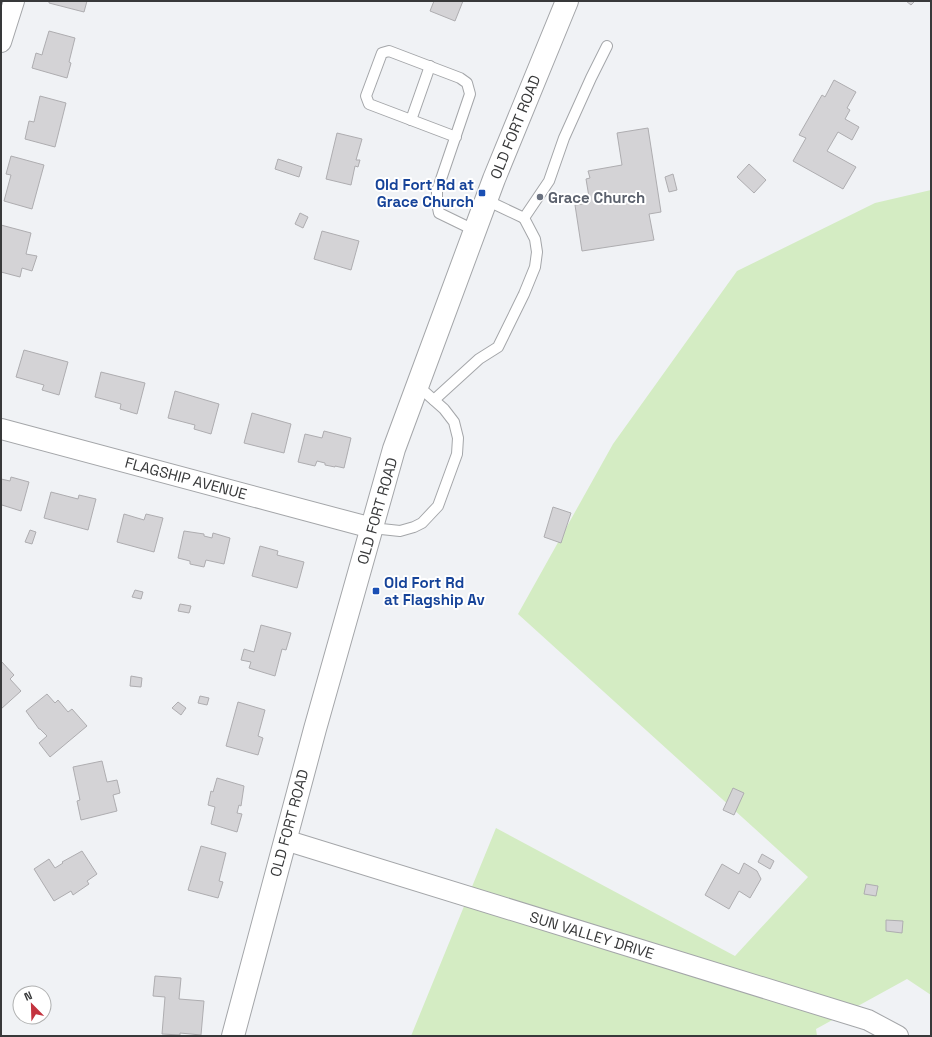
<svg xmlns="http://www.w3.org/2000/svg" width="932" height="1037" viewBox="0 0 932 1037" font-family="'Space Grotesk',sans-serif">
	<rect width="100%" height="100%" fill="#f0f2f5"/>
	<polygon fill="#d4ecc3" points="931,190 931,995 907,979 816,1029 817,1036 411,1036 496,828 735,956 808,877 518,614 613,444 737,271 875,203"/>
	<g fill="#d4d3d6" stroke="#aeadb0">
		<polygon points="49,1 87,1 84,12 49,3"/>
		<polygon points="434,1 463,1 455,21 430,11"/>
		<polygon points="906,1 915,1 911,5"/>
		<polygon points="49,31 75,38 69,62 71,63 67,78 32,68 36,53 42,55 43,51"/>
		<polygon points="834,80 856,92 847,108 850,110 845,119 859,127 852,140 838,132 827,151 856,167 843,189 793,161 806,138 799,135 822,95 825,97"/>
		<polygon points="40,96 66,103 55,147 25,139 29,121 34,122"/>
		<polygon points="648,128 661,212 649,214 654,240 582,251 575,205 590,203 586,179 590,178 588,171 622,165 617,133"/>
		<polygon points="337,133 362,139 356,160 360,160 358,167 355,166 351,185 326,179"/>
		<polygon points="11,156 44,165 32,209 4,201 11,175 6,174"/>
		<polygon points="278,159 302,167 299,177 275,169"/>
		<polygon points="749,164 766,180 754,193 737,177"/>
		<polygon points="673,174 677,190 669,192 665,177"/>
		<polygon points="300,213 308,217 303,228 295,224"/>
		<polygon points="1,225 31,233 26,254 37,256 32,271 22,268 20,277 1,272"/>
		<polygon points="322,231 359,241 351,270 314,259"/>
		<polygon points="24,350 68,362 59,395 42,390 44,385 16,377"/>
		<polygon points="101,372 145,383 137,414 120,409 121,404 95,397"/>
		<polygon points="175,391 219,404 211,434 194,429 195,425 168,418"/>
		<polygon points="252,413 291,424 284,453 244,443"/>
		<polygon points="324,431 351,438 344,468 335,466 335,467 325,465 325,463 317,461 315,466 298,462 305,434 322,438"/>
		<polygon points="11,477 29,482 21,511 2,505 1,508 1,479 10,481"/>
		<polygon points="51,492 78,499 79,495 96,499 88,530 44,518"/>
		<polygon points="553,507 571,513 561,543 544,537"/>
		<polygon points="124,514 144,520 146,514 163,518 154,552 117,542"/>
		<polygon points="30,530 36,532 32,544 25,542"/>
		<polygon points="184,531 204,534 204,536 212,538 213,533 230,538 224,564 206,560 204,567 190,564 190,561 178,558"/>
		<polygon points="260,546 278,551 277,555 304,562 297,588 252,576"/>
		<polygon points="135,590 143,592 141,599 132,597"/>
		<polygon points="180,604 191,606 189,613 178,611"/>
		<polygon points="261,625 291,633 286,650 282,649 275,676 249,668 251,662 241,660 244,649 254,652"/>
		<polygon points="1,661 14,675 10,679 21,691 1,709"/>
		<polygon points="131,676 142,678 141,687 130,686"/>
		<polygon points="47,694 55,703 58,700 68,712 72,709 87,726 50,757 39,743 47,736 40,729 39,729 26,711"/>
		<polygon points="200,696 209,698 207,705 198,703"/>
		<polygon points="178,702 186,708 181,715 172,708"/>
		<polygon points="238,702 265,710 258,736 263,738 258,755 226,746"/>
		<polygon points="102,761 107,782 117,780 120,793 113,795 117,811 81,820 77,801 80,800 73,767"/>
		<polygon points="217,778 244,786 241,806 239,805 237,813 242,814 237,832 211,824 215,807 208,805 211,791 213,792"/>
		<polygon points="733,788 744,793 734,815 723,810"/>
		<polygon points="201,846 226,853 219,881 223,882 218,898 188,890"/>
		<polygon points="82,851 97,874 87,881 89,884 73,895 71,891 54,901 34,869 49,859 55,868 63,863 62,862"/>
		<polygon points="762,854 774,861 770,869 758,862"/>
		<polygon points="744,863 757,871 761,879 750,898 739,891 729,909 705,895 722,864 739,874"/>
		<polygon points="866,884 878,886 876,896 864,894"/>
		<polygon points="886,920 903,921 902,933 886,931"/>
		<polygon points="155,976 181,978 179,999 204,1001 201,1035 180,1033 180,1035 162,1034 165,997 153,996"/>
	</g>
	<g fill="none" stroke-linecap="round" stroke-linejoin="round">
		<g stroke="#a4a6a9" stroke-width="12">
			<g id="lane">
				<polyline points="411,120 430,66"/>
				<polyline points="456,137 369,104 366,96 382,53 389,51 460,78 467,83 470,94 437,191 437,203 439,213 474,230"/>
				<polyline points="486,200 524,218 549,181 564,138 591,78 607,46"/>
				<polyline points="434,400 479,359 498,347 524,294 535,267 537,252 535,239 524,218"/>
				<polyline points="372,528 400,531 414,527 422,523 438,506 457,454 458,438 454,422 444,409 418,386"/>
			</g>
		</g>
		<g stroke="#a4a6a9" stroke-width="22">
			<g id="street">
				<polyline points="1,42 14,1"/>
				<polyline points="1,429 372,528"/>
				<polyline points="285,840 868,1020 898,1036"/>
			</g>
		</g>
		<g stroke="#a4a6a9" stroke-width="24">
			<polyline id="secondary" points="233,1036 315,729 394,449 494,179 567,1"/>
		</g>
		<use href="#lane" stroke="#fff" stroke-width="10"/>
		<use href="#street" stroke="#fff" stroke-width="20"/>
		<use href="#secondary" stroke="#fff" stroke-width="22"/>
	</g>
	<g fill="#1a4fb4" stroke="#fff" stroke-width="1.5">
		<rect x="478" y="189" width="8" height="8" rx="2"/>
		<rect x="372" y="587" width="8" height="8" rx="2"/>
	</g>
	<circle fill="#6b7280" stroke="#fff" stroke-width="1.5" cx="540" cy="197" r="4"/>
	<g text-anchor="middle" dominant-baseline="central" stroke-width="4" stroke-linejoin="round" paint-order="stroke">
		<g font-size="15" fill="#38393a" stroke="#fff">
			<text transform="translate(515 127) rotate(-68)">OLD FORT ROAD</text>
			<text transform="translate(186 478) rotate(15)">FLAGSHIP AVENUE</text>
			<text transform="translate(377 511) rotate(-74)">OLD FORT ROAD</text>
			<text transform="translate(289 823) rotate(-75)">OLD FORT ROAD</text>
			<text transform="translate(592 935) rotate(17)">SUN VALLEY DRIVE</text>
		</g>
		<g font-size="15" font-weight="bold" fill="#164399" stroke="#fff" text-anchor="end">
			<text x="474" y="184">Old Fort Rd at<tspan x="474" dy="17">Grace Church</tspan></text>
			<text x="384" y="582" text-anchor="start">Old Fort Rd<tspan x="384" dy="17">at Flagship Av</tspan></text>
		</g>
		<g font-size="15" font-weight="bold" fill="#5b616d" stroke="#fff" text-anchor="start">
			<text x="548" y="197">Grace Church</text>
		</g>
	</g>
	<rect width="932" height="1037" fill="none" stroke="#38393a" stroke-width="4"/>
	<g transform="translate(32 1005) rotate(337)"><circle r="19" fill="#ffffff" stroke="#afb0b0"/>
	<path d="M0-3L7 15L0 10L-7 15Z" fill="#c3333f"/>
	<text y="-6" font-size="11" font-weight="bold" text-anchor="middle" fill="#38393a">N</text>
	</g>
</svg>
